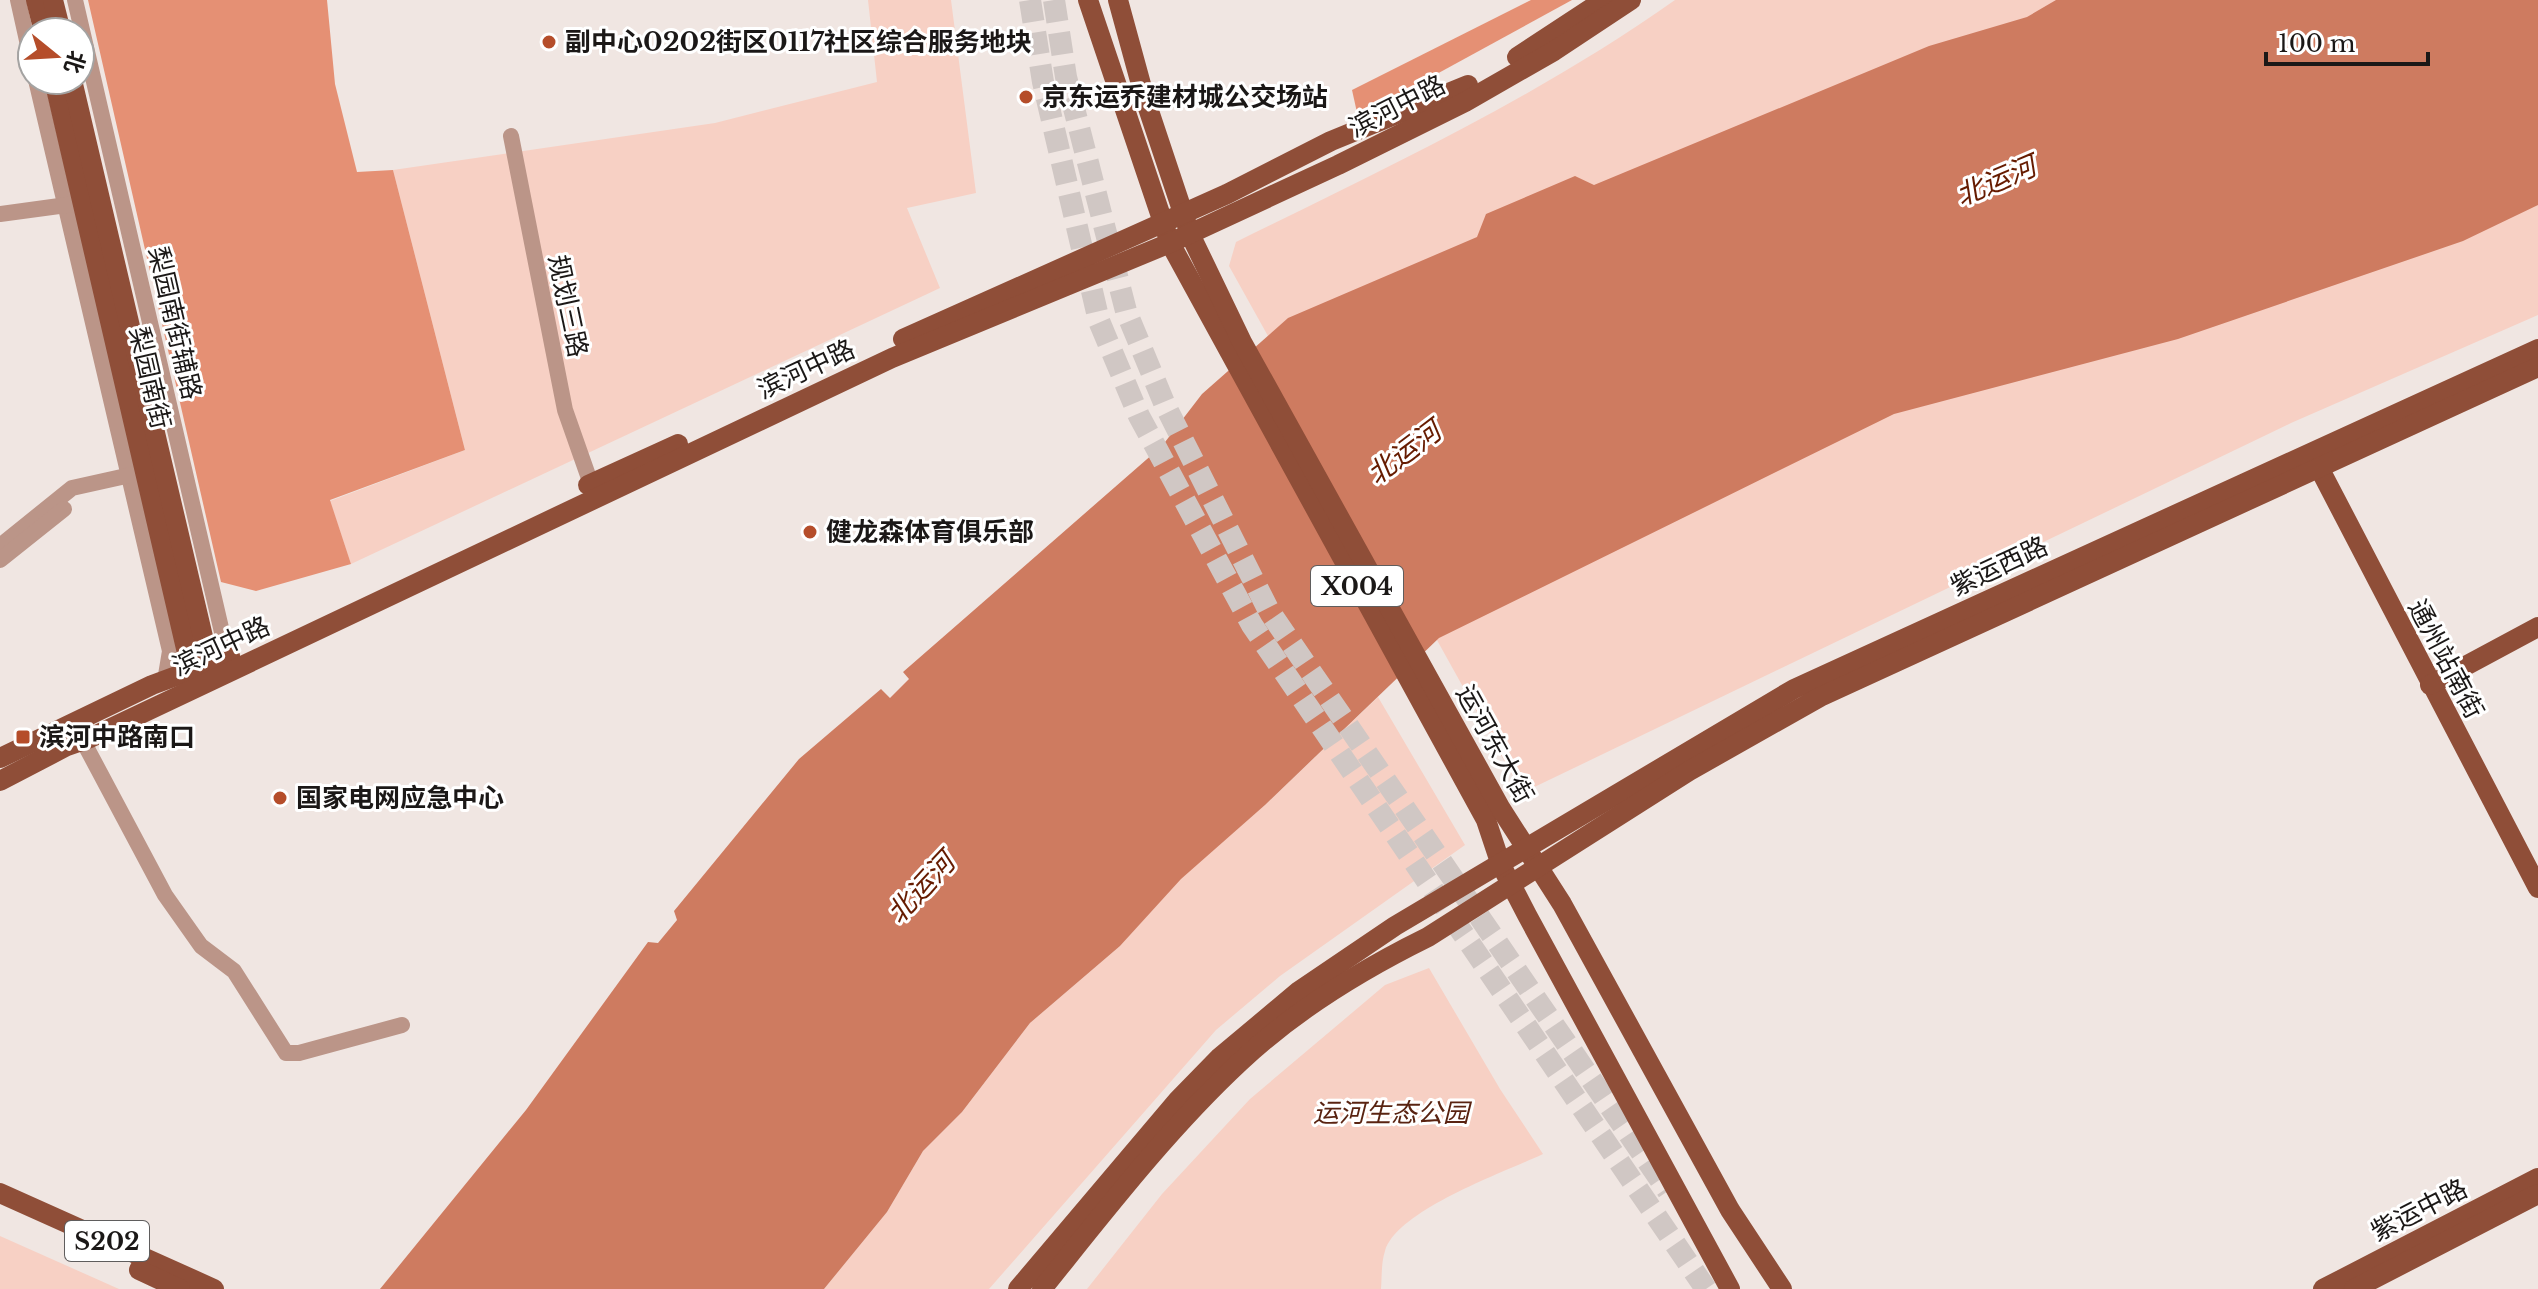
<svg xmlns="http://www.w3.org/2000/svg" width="2538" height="1289" viewBox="0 0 2538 1289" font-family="'Libre Baskerville','Noto Sans SC',serif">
	<rect width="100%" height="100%" fill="#f0e6e2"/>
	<g fill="#f7d0c4">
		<polygon points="868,0 951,0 976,193 907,208 940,288 351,564 330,501 465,450 393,170 715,123 877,82"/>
		<path d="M1675,0H2538V315L2291,423L1522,793L1229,266L1236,242C1386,168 1538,97 1675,0Z"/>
		<polygon points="1378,697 1465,845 1280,976 1216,1030 989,1289 824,1289 887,1212 923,1151 962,1112 1030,1023 1120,946 1180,879 1265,805"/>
		<path d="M1429,968L1500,1089L1543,1154C1505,1172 1397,1210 1385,1251C1381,1263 1382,1277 1381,1289H1087L1162,1194L1250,1099L1385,985Z"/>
		<polygon points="0,1236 119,1289 0,1289"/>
	</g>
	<g fill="#e59074">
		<polygon points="88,0 327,0 335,84 357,172 393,170 465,450 330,500 351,564 256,591 221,582"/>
		<polygon points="1531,0 1572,0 1358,117 1352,90"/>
	</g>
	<polygon fill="#ce7b60" points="2056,0 2538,0 2538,205 2463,241 2178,339 1894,414 1439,638 1265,805 1181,879 1120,946 1030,1023 962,1112 923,1151 887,1212 824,1289 380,1289 526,1110 648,942 658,943 677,920 674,911 799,759 881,689 890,698 909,679 903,672 1162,446 1202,394 1288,318 1477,237 1486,214 1575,176 1594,185 1929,46 2027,17"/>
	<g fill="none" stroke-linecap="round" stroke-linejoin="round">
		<g stroke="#d0c7c4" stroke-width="22" stroke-dasharray="22 11" stroke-linecap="butt">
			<polyline points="1030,0 1043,82 1099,321 1139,416 1252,625 1706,1289"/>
			<polyline points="1054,0 1066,77 1126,311 1165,405 1269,611 1668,1191"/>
		</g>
		<g stroke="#bb9588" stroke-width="16">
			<polyline points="18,0 32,63"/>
			<polyline points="75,0 228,658"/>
			<polyline points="36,80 170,651 165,681"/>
			<polyline points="511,136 565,410 591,484"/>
			<polyline points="0,214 74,204"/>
			<polyline points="0,546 72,488 135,474"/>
			<polyline points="0,560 64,509"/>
			<polyline points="83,741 165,895 201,946 234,971 286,1053 299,1053 402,1025"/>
		</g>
		<g stroke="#8f4e38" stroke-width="20">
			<polyline points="36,0 44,32"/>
			<polyline points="53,0 61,32"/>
			<polyline points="1088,0 1170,243 1486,820 1501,865 1527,915 1730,1289"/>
			<polyline points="1118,0 1145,99 1190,234 1242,342 1501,809 1562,904 1730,1210 1782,1289"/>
			<polyline points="1517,57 1604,0"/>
			<polyline points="54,80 194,683"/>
			<polyline points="72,80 212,675"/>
			<polyline points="903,339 1227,194 1331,141 1468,85"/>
			<polyline points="2314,458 2538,888"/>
			<polyline points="588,485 678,444"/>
			<polyline points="2430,685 2538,627"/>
			<polyline points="0,758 152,685 230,656"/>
			<polyline points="0,781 67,746 90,738 892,358 1170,243 1338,165 1465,102 1554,51 1631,0"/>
			<polyline points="0,1193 214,1289"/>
			<polyline points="139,1270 180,1289"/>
			<polyline points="1018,1289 1178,1100 1219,1058 1299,991 1395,926 1794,689 2538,349"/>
			<path d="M1042,1289C1104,1212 1167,1130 1240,1062C1294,1011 1361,970 1428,937L1689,771L1820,697L2538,367"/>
			<polyline points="2323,1289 2538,1178"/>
			<polyline points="2354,1289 2538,1194"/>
		</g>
	</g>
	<g fill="#b54d2a" stroke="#fff" stroke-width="3">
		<circle cx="549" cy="42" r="8"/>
		<circle cx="1026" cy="97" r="8"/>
		<circle cx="810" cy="532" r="8"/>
		<rect x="15" y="729" width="16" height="16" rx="4"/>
		<circle cx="280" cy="798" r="8"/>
	</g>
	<g text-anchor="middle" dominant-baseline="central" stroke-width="6" stroke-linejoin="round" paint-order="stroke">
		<g fill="#fff" stroke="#5f5d5d" stroke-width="2">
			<rect x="1311" y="566" width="92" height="40" rx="6"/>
			<rect x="65" y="1221" width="84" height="40" rx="6"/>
		</g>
		<g font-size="24" font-weight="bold" fill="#1b1817">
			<text x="1357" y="586">X004</text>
			<text x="107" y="1241">S202</text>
		</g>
		<g font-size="26" font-weight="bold" fill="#1b1817" stroke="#fff" text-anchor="start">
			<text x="565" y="42">副中心0202街区0117社区综合服务地块</text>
			<text x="1042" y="97">京东运乔建材城公交场站</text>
			<text x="826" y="532">健龙森体育俱乐部</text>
			<text x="39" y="737">滨河中路南口</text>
			<text x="296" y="798">国家电网应急中心</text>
		</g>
		<g font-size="26" fill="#1b1817" stroke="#fff">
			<text transform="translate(1397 106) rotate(-27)">滨河中路</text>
			<text transform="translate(568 306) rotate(78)">规划三路</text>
			<text transform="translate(175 323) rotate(77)">梨园南街辅路</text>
			<text transform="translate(806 369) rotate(-25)">滨河中路</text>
			<text transform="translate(150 378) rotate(77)">梨园南街</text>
			<text transform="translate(1999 566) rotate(-25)">紫运西路</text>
			<text transform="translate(221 646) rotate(-25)">滨河中路</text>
			<text transform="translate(2446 659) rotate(62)">通州站南街</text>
			<text transform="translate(1495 744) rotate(61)">运河东大街</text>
			<text transform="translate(2419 1210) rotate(-27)">紫运中路</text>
		</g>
		<g font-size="26" font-style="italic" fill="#592311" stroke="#fff">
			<text x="1391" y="1113">运河生态公园</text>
		</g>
		<g font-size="28" font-style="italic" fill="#661b00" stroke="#fff">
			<text transform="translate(1996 181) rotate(-23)">北运河</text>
			<text transform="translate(1404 453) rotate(-37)">北运河</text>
			<text transform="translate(921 888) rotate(-47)">北运河</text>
		</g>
	</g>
	<g transform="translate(56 56) rotate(108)"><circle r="38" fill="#ffffff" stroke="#a4a3a2" stroke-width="2"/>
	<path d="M0-6L14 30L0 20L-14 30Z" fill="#b54d2a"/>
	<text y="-12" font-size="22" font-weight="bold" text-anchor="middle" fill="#1b1817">北</text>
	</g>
	<path d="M2266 52v12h162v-12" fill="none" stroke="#1b1817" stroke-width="4"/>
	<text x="2278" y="52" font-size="24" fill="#1b1817" stroke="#ffffff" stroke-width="6" paint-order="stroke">100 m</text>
</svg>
